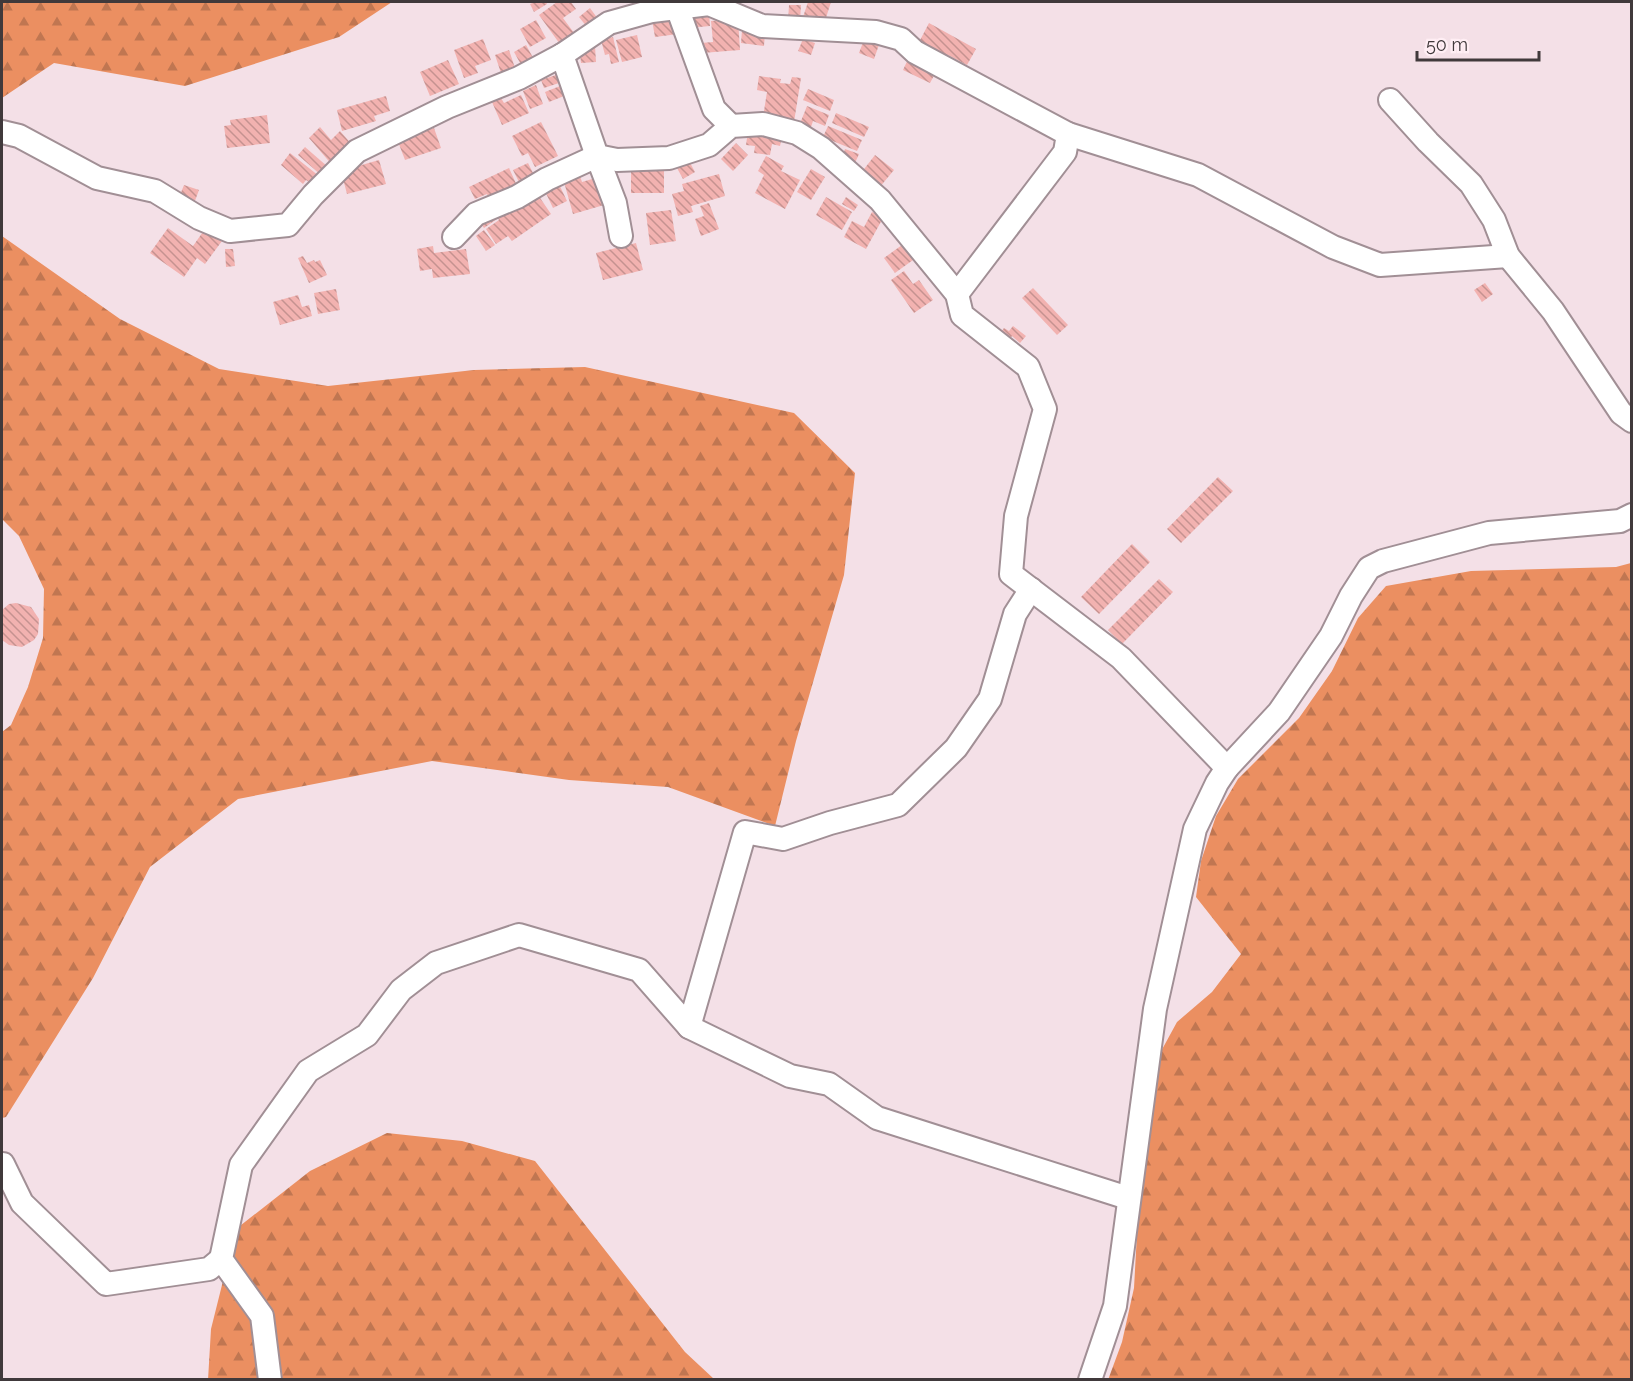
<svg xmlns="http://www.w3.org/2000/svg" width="1633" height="1381" viewBox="0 0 1633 1381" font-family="Raleway,sans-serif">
	<defs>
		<pattern id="forest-firs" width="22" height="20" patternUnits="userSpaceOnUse" patternTransform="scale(1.5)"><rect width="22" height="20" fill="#eb8f61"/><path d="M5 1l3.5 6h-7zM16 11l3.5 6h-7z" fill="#c07651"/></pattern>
		<pattern id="building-back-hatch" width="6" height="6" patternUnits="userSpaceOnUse" patternTransform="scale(1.5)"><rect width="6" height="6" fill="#f2b2b0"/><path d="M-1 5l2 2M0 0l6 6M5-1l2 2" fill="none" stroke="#c59290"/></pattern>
	</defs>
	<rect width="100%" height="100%" fill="#f4e0e7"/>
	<g fill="url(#forest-firs)">
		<polygon points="2,2 392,2 339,37 185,86 54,63 2,98"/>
		<polygon points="2,236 120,319 219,369 328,386 474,370 585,367 794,413 855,473 844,575 796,741 775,826 668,787 569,780 432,761 238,799 150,867 93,978 6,1117 2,1118 2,732 11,725 28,687 43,638 44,589 19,536 2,519"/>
		<polygon points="1631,563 1631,1379 1108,1380 1122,1342 1134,1288 1137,1234 1159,1055 1177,1022 1212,992 1241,954 1196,897 1201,861 1216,816 1238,779 1299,718 1332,671 1358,618 1386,586 1471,571 1616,567"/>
		<polygon points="387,1133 462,1141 535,1161 685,1352 714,1379 208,1380 211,1329 236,1229 310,1171"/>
	</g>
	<g fill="url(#building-back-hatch)">
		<polygon points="535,2 546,2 547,4 534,12 530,4"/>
		<polygon points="557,2 571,2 576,9 563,18 577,37 562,47 539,15"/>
		<polygon points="808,2 831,2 824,24 803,17"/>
		<polygon points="789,5 801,5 800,22 788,22"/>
		<polygon points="590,8 598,19 587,27 579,17"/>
		<polygon points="709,13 710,26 689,28 688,15"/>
		<polygon points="670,18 678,34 655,37 652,20"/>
		<polygon points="738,19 740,50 702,53 701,43 713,42 711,21"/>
		<polygon points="536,20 546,38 530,47 520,29"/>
		<polygon points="929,23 976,49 967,65 948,55 945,58 918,44"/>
		<polygon points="742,30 765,32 764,46 741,43"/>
		<polygon points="637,35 642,57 622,62 616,40"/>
		<polygon points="613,37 619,62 611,64 609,54 605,55 601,40"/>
		<polygon points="865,37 880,42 874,59 859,53"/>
		<polygon points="483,39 491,60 475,66 478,73 464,78 454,50"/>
		<polygon points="803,39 815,43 811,55 798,51"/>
		<polygon points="526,45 536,63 524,70 514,52"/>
		<polygon points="595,46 596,62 581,63 580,54"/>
		<polygon points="509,50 516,71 502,76 495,55"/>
		<polygon points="910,55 938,68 930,83 903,70"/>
		<polygon points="448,60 459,84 430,96 420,72"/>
		<polygon points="556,75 559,83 544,88 541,80"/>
		<polygon points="759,76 781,79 780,83 790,84 792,77 801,78 794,122 763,117 767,92 757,90"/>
		<polygon points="536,85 543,104 530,109 523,91"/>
		<polygon points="560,86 564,96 549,102 545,92"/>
		<polygon points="808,89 834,100 830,111 803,100"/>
		<polygon points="521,95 529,113 502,125 492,102 501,98 504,103"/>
		<polygon points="386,96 390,111 374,116 376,121 342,131 337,110"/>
		<polygon points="807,106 829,115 825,126 813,121 810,130 799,126"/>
		<polygon points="836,113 869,127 864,137 832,123"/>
		<polygon points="267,115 270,143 227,148 224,126 231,125 230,120"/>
		<polygon points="541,122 558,156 535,167 528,153 522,156 512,136"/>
		<polygon points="828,126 862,140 857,151 823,137"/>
		<polygon points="320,127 331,140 340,131 354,147 333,166 309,138"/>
		<polygon points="434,128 441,148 405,160 397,139"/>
		<polygon points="748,131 782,137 780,146 772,144 770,155 754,153 755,146 746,145"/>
		<polygon points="736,143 748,155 733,171 721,159"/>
		<polygon points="305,147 328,167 321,175 298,155"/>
		<polygon points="845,149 859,154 855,163 842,158"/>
		<polygon points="290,153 319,176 312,184 306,180 303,184 281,165"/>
		<polygon points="875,155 894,170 879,188 861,173"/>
		<polygon points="766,156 784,166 781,171 800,180 785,209 755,193 764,175 758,171"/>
		<polygon points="379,160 386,184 347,194 341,171"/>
		<polygon points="689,161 695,172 683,179 677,168"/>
		<polygon points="528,163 535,177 520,184 513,170"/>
		<polygon points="509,168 518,188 490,201 487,194 475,199 469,187"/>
		<polygon points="811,169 825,177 811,200 797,192"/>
		<polygon points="578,170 582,182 602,176 604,205 573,214 562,175"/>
		<polygon points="631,170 664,171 664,193 631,193"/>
		<polygon points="719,174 725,196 691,206 693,212 678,216 672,194 684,191 682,184"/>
		<polygon points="556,178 567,201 553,208 542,185"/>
		<polygon points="184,185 199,190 193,206 178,200"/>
		<polygon points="534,189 551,214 512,241 508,236 496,244 486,229 499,220 496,215"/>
		<polygon points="826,197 852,212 842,230 816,215"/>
		<polygon points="846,197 858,205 854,211 842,204"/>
		<polygon points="709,203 719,229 701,236 695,219 704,216 700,206"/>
		<polygon points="491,210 497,219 484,228 477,219"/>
		<polygon points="671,210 676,241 650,245 646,213"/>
		<polygon points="872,212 883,218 866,249 844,237 852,221 864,227"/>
		<polygon points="168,228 193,246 205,229 222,241 205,264 197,258 184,277 150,253"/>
		<polygon points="484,230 495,245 486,251 476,236"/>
		<polygon points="636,243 643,270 603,280 596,253"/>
		<polygon points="902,245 913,260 895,273 884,258"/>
		<polygon points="433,246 434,253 466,249 470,274 433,278 432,269 420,271 417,249"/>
		<polygon points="225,249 233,249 235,266 226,267"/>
		<polygon points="303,256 307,263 314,260 315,262 320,260 327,275 309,283 298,258"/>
		<polygon points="904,271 913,284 919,280 933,300 914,313 891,280"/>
		<polygon points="1485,283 1493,294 1482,302 1474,290"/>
		<polygon points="1033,288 1068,325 1057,335 1022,298"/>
		<polygon points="336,289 340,310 318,314 314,293"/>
		<polygon points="298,295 302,307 309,305 312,316 280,325 273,302"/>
		<polygon points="1013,326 1026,336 1020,343 1012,336 1010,339 1001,332 1004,328 1009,331"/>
		<polygon points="1218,477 1233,491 1181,543 1167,529"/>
		<polygon points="1132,544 1150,562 1099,614 1081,597"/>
		<polygon points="1159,579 1173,592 1122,644 1108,630"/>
		<polygon points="16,603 31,607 39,619 38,634 34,640 22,647 9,645 2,640 2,610 9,604"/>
	</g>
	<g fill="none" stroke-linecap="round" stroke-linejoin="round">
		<g stroke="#a18f95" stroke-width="26">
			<g id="minor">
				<polyline points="678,10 714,109 731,126"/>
				<polyline points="562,55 597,156 617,160 669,158 709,145 731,126 763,124 797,133 821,148 880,200 957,294 962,315 1028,367 1045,409 1016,516 1011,574 1121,658 1227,768 1217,783 1195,829 1155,1009 1115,1306 1090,1380"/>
				<polyline points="1390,100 1428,142 1471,184 1494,220 1508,256 1553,311 1621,413 1632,421"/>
				<polyline points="2,132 19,136 97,178 155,191 199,218 230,231 288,225 313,195 357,151 447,107 519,78 562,55 609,23 652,11 709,4 762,26 876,32 901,39 915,52 1068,134 1065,152 957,294"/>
				<polyline points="1068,134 1198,175 1333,247 1380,265 1508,256"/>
				<polyline points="454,237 476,214 517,197 547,179 597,156 615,203 621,236"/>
				<polyline points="1227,768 1279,712 1331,636 1351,596 1369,568 1383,561 1489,533 1620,521 1632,515"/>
				<polyline points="689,1027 745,832 783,839 830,823 898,805 956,748 990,699 1015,614 1031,589"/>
				<polyline points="2,1164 3,1164 22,1203 106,1284 209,1269 221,1259"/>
				<polyline points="270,1380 262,1316 221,1259 241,1165 308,1071 367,1035 401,990 436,963 519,935 639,970 689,1027 790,1076 829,1084 877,1118 1128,1198"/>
			</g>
		</g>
		<use href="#minor" stroke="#fff" stroke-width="22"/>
	</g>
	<rect width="1633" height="1381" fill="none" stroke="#40393b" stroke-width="6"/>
	<path d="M1417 51v9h122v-9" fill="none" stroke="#40393b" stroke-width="3"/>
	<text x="1426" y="51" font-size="18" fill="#40393b" stroke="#ffeef4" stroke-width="4.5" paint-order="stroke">50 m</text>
</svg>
